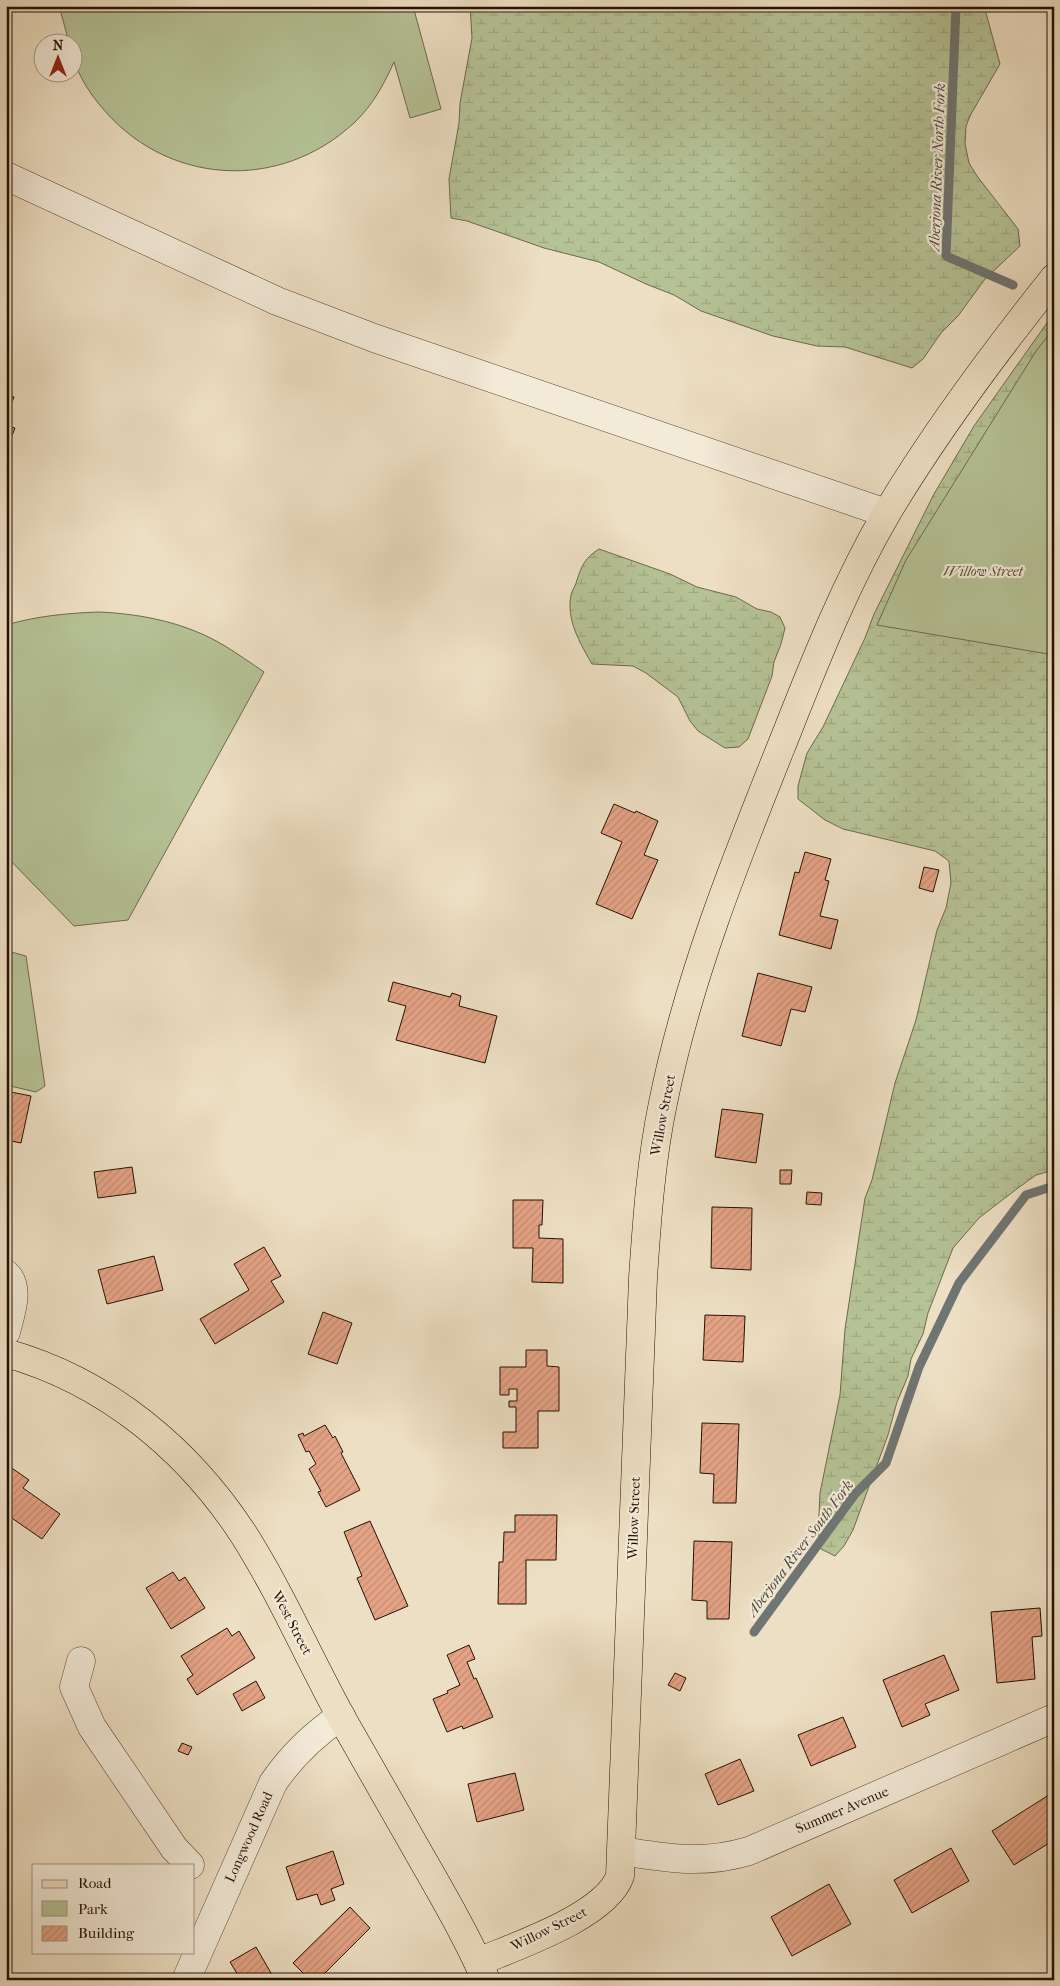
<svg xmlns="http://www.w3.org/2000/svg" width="1060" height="1986" viewBox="0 0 1060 1986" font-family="'IM FELL French Canon',serif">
	<defs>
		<pattern id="wetland-marsh" width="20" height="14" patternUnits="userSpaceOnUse" patternTransform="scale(1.25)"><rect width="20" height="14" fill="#b5c296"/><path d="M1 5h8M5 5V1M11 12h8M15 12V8" fill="none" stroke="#9ca680"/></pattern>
		<pattern id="building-hatch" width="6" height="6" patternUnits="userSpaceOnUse" patternTransform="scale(1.25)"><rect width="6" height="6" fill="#e5a386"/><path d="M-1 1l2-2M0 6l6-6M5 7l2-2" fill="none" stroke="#c48b72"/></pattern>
	</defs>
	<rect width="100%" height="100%" fill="#eddfc3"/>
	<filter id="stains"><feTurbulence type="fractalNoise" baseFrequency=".004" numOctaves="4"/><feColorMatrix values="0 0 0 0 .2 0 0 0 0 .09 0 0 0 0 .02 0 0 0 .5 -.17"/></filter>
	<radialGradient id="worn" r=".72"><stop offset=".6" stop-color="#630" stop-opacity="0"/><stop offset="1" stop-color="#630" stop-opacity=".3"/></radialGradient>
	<g fill="url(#wetland-marsh)" stroke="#6d694b">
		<polygon points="470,6 984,6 1000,64 971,114 966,126 965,144 969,163 977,176 1018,229 1020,246 985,279 958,316 941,333 923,359 912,368 845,347 817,346 773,336 701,311 674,295 646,284 599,262 544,248 467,221 451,218 449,179 459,123 460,103 472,38"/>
		<polygon points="1054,313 1054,1170 1036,1175 1018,1188 979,1218 953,1248 928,1313 923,1334 911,1359 908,1376 897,1402 888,1435 853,1530 844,1546 835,1556 821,1549 818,1535 820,1493 840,1395 845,1329 865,1198 872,1180 895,1083 916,1020 937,930 946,908 951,883 949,861 935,851 843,829 825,820 798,799 798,786 807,753 823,727 865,638 874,614 934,494 974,426"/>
		<path d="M599,549L670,574L697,587L736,597L757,609L771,612L780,617L785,628L781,644L774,662L772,676L748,739L739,747L725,748L698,731L690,721L678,697L646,673L633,666L592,664C580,643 566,620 571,595C572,590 576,585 577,580C582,565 585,558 599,549Z"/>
	</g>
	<g fill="#b5c296" stroke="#6d694b">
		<path d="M59,6H413L441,109L410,118L394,62C384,84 373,105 355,122C280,193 164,186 99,104C85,87 72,65 72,42H69Z"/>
		<polygon points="1054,328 1054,655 877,625 906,560 1036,351"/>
		<path d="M99,612C143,614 187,623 225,646C238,654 251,663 264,672L128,920L74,926L6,856V625C37,616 68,613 99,612Z"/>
		<polygon points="11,952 26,956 45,1086 36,1092 6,1085 6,953"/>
	</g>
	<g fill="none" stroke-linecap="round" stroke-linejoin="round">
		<g stroke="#6f7573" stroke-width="9">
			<polyline points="956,6 946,256 1013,285"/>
			<polyline points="754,1632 855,1494 886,1463 919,1367 959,1283 1026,1195 1054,1186"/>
		</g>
	</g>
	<g fill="url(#building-hatch)" stroke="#251000">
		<polygon points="6,394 14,397 6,417"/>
		<polygon points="6,425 15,428 8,446 6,446"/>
		<polygon points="614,804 635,813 636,811 658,821 644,855 658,860 632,919 596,904 622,842 601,833"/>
		<polygon points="805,852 831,859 825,880 829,881 820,916 838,920 831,949 779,935 795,872 799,873"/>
		<polygon points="924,867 939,870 933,892 919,888"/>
		<polygon points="758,973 812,987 805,1012 791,1009 781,1046 742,1036"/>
		<polygon points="393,982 450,997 452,993 461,996 459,1006 497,1016 485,1063 396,1040 406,1006 388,1001"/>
		<polygon points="6,1091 31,1096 21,1143 6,1140"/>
		<polygon points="722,1109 763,1114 756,1163 715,1157"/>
		<polygon points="132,1167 136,1193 98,1198 94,1172"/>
		<polygon points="780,1170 792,1170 791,1184 780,1184"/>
		<polygon points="807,1192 822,1193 821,1205 806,1204"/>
		<polygon points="513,1200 543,1200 542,1225 539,1225 539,1238 563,1239 563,1283 532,1282 533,1248 513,1248"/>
		<polygon points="712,1207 752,1208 751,1270 711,1268"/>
		<polygon points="264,1247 281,1276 271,1281 284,1302 215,1344 200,1319 249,1290 234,1264"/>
		<polygon points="154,1256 163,1290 107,1304 98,1270"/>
		<polygon points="323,1312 352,1323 337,1364 308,1354"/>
		<polygon points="705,1315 745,1316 743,1362 703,1360"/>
		<polygon points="526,1350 547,1350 547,1366 559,1367 559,1411 538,1411 538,1448 503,1448 503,1432 516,1432 516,1407 509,1407 509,1401 517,1401 517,1389 509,1389 509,1395 500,1395 500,1367 526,1367"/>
		<polygon points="702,1423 739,1424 736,1503 713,1503 714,1474 700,1473"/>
		<polygon points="325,1425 333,1438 335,1436 343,1452 341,1453 360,1490 326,1507 318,1492 321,1491 309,1469 316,1464 309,1451 306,1452 298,1435 303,1433 304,1436"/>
		<polygon points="6,1464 29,1480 23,1488 60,1514 42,1539 6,1514"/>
		<polygon points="515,1515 557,1515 556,1560 526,1560 526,1604 498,1604 499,1562 503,1562 504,1532 515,1532"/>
		<polygon points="370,1521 408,1606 375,1620 357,1578 362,1576 344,1532"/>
		<polygon points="694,1541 732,1542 729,1619 707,1619 707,1601 692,1600"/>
		<polygon points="173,1572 179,1581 185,1577 205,1608 171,1629 146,1588"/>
		<polygon points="1040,1608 1042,1636 1032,1637 1035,1679 997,1683 991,1612"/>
		<polygon points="227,1628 232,1636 239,1631 255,1658 197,1695 187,1679 193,1675 181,1656"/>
		<polygon points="469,1645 475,1659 467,1662 474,1679 476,1678 493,1717 463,1729 462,1726 447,1732 433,1699 448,1693 447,1691 460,1685 447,1655"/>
		<polygon points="944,1655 959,1690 925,1704 930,1715 902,1727 883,1680"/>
		<polygon points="675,1673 686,1678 680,1691 668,1685"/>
		<polygon points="256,1681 265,1698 242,1711 233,1694"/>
		<polygon points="843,1717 856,1747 811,1766 798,1735"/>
		<polygon points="182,1743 192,1747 188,1755 178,1751"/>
		<polygon points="740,1759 754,1791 718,1805 705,1774"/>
		<polygon points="515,1773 524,1810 477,1822 468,1784"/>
		<polygon points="1052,1793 1054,1796 1054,1840 1014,1865 992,1831"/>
		<polygon points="951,1848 969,1881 912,1913 894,1880"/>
		<polygon points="333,1851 344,1884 331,1889 335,1900 321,1905 317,1894 297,1900 286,1867"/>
		<polygon points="829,1884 851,1924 792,1956 771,1917"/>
		<polygon points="350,1907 370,1928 318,1980 310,1980 293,1963"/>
		<polygon points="256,1947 275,1980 241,1980 230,1962"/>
	</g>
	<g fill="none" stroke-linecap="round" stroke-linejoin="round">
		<g stroke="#574431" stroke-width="29">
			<g id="minor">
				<polyline points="6,176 277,301 374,338 886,513"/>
				<path d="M6,1274C21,1288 10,1315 6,1332"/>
				<polyline points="81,1661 74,1687 92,1727 174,1848 190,1865"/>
				<path d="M622,1851C668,1858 702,1865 749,1851L1054,1718"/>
				<path d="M186,1980L273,1783C292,1755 313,1735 341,1716"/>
			</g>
		</g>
		<g stroke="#251000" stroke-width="29">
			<g id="major">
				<path d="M6,1353C106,1381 188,1449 244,1535C282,1595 310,1661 344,1722C370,1767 395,1812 421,1857C444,1897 467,1937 486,1980"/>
				<path d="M478,1962C516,1946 606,1916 620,1876L643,1278C647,1219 651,1160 663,1103C688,978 736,859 783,742C814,664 845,584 888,511C937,429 994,353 1054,278"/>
			</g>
		</g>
		<use href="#minor" stroke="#f3ead8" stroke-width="28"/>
		<use href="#major" stroke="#eddfc3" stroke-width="28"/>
	</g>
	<g text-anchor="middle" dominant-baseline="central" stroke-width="4.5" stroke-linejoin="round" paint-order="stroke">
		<g font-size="14" font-style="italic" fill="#574e34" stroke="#f3ead8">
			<text x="983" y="571">Willow Street</text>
		</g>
		<g font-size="14" fill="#251000" stroke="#f3ead8">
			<text transform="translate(663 1115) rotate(-79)">Willow Street</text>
			<text transform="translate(634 1518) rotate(-88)">Willow Street</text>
			<text transform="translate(292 1623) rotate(62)">West Street</text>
			<text transform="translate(842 1810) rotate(-23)">Summer Avenue</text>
			<text transform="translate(249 1837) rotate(-66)">Longwood Road</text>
			<text transform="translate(549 1929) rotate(-26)">Willow Street</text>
		</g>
		<g font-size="15" font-style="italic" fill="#504b43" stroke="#f3ead8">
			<text transform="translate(937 167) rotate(-88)">Aberjona River North Fork</text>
			<text transform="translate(800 1548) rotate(-53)">Aberjona River South Fork</text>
		</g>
	</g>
	<rect width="1060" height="1986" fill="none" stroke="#eddfc3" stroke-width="25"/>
	<rect x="8" y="8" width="1045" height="1971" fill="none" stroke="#251000" stroke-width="2.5"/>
	<rect x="12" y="12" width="1035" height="1961" fill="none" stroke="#251000"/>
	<rect x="32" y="1864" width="162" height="90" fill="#f3ead8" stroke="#a19382"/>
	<rect x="42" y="1880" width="25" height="8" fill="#eddfc3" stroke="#a19382"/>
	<text x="78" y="1888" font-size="15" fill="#251000">Road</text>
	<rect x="42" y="1901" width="25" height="15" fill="#b5c296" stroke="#a19382"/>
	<text x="78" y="1914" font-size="15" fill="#251000">Park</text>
	<rect x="42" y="1926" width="25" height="15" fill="url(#building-hatch)" stroke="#a19382"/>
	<text x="78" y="1938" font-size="15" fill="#251000">Building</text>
	<g transform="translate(58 58)"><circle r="24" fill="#f3ead8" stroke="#a19382"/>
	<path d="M0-4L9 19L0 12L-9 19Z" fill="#8f2418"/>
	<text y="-8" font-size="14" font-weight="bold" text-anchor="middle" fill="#251000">N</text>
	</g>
	<rect width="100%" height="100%" filter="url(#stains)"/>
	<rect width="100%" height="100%" fill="url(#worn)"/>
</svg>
